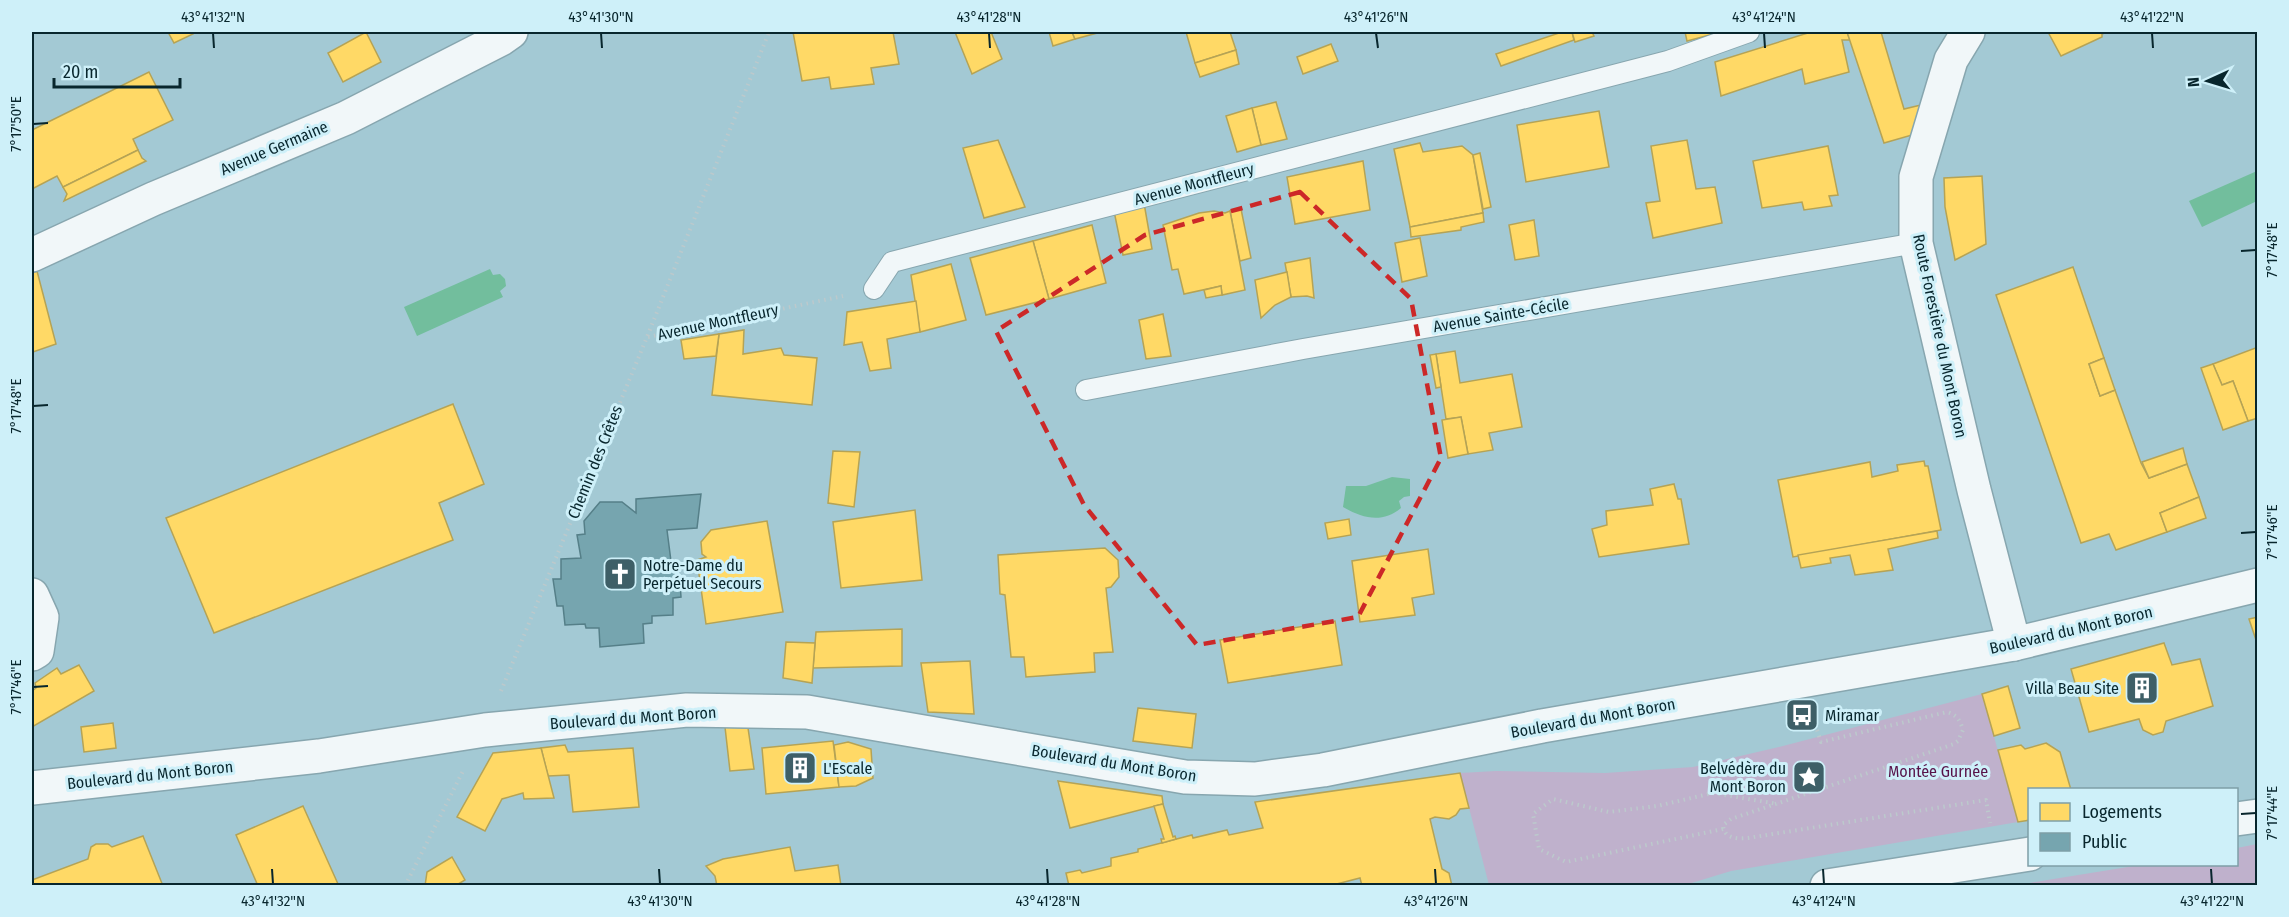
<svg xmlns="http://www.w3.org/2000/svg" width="2289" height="917" viewBox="0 0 2289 917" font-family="'Fira Sans Condensed',sans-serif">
	<rect width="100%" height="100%" fill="#a3c9d4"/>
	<g fill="#bfb1cc">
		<polygon points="1982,694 2018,822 1731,871 1685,885 1489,885 1460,773 1496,771 1605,773 1693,767 1783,746"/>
		<polygon points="2257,844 2257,885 2017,885 2140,865 2236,864 2237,848"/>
	</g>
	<g fill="#72be9d">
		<polygon points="2257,171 2257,201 2202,227 2189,201"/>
		<polygon points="490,269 493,275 500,274 505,279 506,286 500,291 503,297 417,336 404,307"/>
		<path d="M1392,477L1410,479V496L1404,497L1399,501L1401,508C1382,524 1362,518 1343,507L1346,486H1366Z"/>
	</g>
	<g fill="#ffd966" stroke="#b5a355" stroke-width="1.5">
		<polygon points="168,32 192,32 193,34 174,43"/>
		<polygon points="366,32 381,62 343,82 328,53"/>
		<polygon points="793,32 893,32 899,64 871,68 874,84 831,89 829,77 802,81"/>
		<polygon points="955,32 991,32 1002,59 972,74"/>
		<polygon points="1049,32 1072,32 1075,39 1053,46"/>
		<polygon points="1072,32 1101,32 1075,39"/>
		<polygon points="1186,32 1230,32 1236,50 1195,63"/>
		<polygon points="1562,32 1572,32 1574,40 1501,66 1496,54"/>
		<polygon points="1572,32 1592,32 1594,36 1575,42"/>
		<polygon points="1685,32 1721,32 1687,41"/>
		<polygon points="1811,32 1847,32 1850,40 1842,40 1849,72 1805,84 1802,69 1721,96 1715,62"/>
		<polygon points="1847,32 1881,32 1904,109 1925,104 1919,133 1884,143"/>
		<polygon points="2048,32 2107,32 2102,34 2102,37 2061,56"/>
		<polygon points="1331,44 1338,61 1303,74 1297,57"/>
		<polygon points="1236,50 1239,64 1200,77 1195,63"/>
		<polygon points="149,72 173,120 133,139 138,150 63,187 57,176 32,189 32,130"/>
		<polygon points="1276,102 1287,139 1261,145 1252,108"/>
		<polygon points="1252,108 1261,145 1237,152 1226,116"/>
		<polygon points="1599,111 1609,167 1526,182 1517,125"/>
		<polygon points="998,140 1025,207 984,218 963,148"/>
		<polygon points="1687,140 1696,189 1715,187 1722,223 1653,238 1646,203 1660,201 1651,146"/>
		<polygon points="1420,143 1423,152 1462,146 1473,155 1483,213 1410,227 1394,149"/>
		<polygon points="1828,146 1838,195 1829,196 1832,206 1804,210 1802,202 1762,208 1753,161"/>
		<polygon points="138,150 142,158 146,161 64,201 67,194 63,187"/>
		<polygon points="1480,153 1491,207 1483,209 1473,155"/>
		<polygon points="1363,161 1370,210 1295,224 1287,177"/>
		<polygon points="1982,176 1986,244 1955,260 1945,207 1944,178"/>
		<polygon points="1144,203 1152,249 1123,255 1114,211"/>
		<polygon points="1241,209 1251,258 1240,261 1230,211"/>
		<polygon points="1214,211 1225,213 1230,211 1245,290 1222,295 1221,286 1184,294 1178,269 1172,270 1163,225 1199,213"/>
		<polygon points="1483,213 1484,222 1461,227 1461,230 1411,237 1410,227"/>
		<polygon points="1534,220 1539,256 1515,260 1509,225"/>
		<polygon points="1092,225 1106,283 1049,299 1033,241"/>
		<polygon points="1420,238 1427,276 1402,282 1395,243"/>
		<polygon points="1033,241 1049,299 986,315 970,258"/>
		<polygon points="1310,258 1314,298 1307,296 1291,297 1285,263"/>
		<polygon points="951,264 966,320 920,332 911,275"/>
		<polygon points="2073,267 2104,358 2089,364 2100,396 2115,390 2141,463 2149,478 2187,464 2199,497 2160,513 2167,532 2116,550 2109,534 2081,543 1996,295"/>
		<polygon points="37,271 56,344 33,352 32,273"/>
		<polygon points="1287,272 1291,297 1275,305 1261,318 1255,280"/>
		<polygon points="1221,286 1222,295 1206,298 1204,290"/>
		<polygon points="916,301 920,332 887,339 891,368 870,371 862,342 844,345 847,312"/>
		<polygon points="1163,314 1171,356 1146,359 1139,320"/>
		<polygon points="744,330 743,354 781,348 784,355 817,358 812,405 712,395 719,334"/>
		<polygon points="719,334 716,356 684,359 681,340"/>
		<polygon points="2258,347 2258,418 2248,421 2233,381 2222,385 2213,364"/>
		<polygon points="1455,351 1460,383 1512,374 1522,427 1489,433 1493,450 1468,454 1461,417 1446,419 1436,354"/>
		<polygon points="1436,354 1441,387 1436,388 1430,355"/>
		<polygon points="2104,358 2115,390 2100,396 2089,364"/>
		<polygon points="2213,364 2222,385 2233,381 2248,421 2223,430 2201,368"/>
		<polygon points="453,404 484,484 439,503 453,540 214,633 166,518"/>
		<polygon points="1461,417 1468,454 1448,458 1442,420"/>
		<polygon points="2183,448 2187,464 2149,478 2142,462"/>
		<polygon points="833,451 860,452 854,507 828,503"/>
		<polygon points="1924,461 1925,466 1928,466 1941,530 1793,557 1778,480 1870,462 1872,477 1898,471 1897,465"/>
		<polygon points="1674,484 1678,499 1681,499 1689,544 1599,557 1592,529 1607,525 1606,511 1653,505 1650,489"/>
		<polygon points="2199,497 2206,518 2167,532 2160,513"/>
		<polygon points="915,510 922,580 841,588 833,522"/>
		<polygon points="1349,519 1351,535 1328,539 1325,523"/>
		<polygon points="767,521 783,612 706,624 697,560 706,557 702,554 701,542 711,530"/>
		<polygon points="1937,531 1938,538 1888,549 1893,570 1855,575 1850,555 1830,558 1831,563 1801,568 1798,555"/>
		<polygon points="1105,548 1118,560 1119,577 1111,587 1106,588 1113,652 1094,653 1095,672 1026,677 1024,657 1011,657 1005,595 1000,594 998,555"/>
		<polygon points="1428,549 1434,594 1412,598 1415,615 1360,622 1352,561"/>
		<polygon points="2258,617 2258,646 2249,619"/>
		<polygon points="1335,621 1342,665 1228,683 1220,640"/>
		<polygon points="902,629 902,666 813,668 816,632"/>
		<polygon points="786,642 815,643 812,683 783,678"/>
		<polygon points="2164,643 2172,665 2200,659 2213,706 2166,721 2163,732 2153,735 2143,730 2139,719 2089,732 2071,669"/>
		<polygon points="970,661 974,714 928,712 921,663"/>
		<polygon points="79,665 94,691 32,727 32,691 36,688 35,683 57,668 61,674"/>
		<polygon points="2008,686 2020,728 1994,736 1982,694"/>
		<polygon points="1138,708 1196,714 1192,748 1133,741"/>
		<polygon points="113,723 116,748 84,752 81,727"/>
		<polygon points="725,727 748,728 754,769 730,771"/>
		<polygon points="833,741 839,787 766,794 762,748"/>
		<polygon points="848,742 871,749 873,778 856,786 839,787 834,745"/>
		<polygon points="2046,743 2060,752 2071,790 2030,790 2030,820 2018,822 1998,750 2021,745 2025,749"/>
		<polygon points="565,745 568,752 633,748 639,807 573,812 569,775 548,776 541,748"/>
		<polygon points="541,748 554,798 524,799 523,793 502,799 485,831 457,817 493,753"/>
		<polygon points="1460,773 1469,808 1460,809 1456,815 1449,819 1435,817 1430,819 1442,869 1449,873 1452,886 1362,886 1360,878 1329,886 1069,886 1066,873 1080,870 1082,873 1111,866 1111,858 1138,852 1138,849 1192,835 1193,838 1227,830 1229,835 1263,828 1255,802"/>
		<polygon points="1058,781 1162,796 1163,804 1070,828"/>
		<polygon points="1163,804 1173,837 1175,836 1176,839 1162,843 1161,839 1164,839 1154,806"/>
		<polygon points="303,806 338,884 258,886 236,835"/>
		<polygon points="143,836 163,886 32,886 32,880 88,859 91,847 96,844 108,844 112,847"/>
		<polygon points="790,847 795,871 838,865 841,886 717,886 715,876 706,866 723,859"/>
		<polygon points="452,857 465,880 455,886 425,886 427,872"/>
	</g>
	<polygon fill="#76a5af" stroke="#557f88" stroke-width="1.5" points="701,494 697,528 667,530 672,569 679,568 681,597 673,598 673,615 652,616 652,623 643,624 644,643 600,647 599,628 586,628 585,624 565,625 563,606 557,606 553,579 561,579 561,559 581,558 577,535 585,534 584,521 600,502 622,502 636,513 636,499"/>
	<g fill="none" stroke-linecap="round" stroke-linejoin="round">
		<g stroke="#87a6af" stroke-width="22">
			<g id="service">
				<polyline points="874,289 892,262 1668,61 1749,32"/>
				<polyline points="1086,390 1303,349 1916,243"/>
			</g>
		</g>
		<g stroke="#87a6af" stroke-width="36">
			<g id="minor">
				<polyline points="1968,32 1951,60 1916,177 1916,243 1974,490 2014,644"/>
				<polyline points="32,255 153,199 346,118 501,39 511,32"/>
				<polyline points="32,595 42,617 37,651 32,654"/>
			</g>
		</g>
		<g stroke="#87a6af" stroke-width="36">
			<polyline id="tertiary" points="32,788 319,756 485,730 687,710 807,712 1185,777 1255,779 1323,770 1542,726 2014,644 2258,585"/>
		</g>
		<g stroke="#87a6af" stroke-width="36">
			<g id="secondary">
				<polyline points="2236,819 2258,816"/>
				<polyline points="1827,886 2030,854"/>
			</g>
		</g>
		<g stroke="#bcc9cc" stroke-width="4" stroke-dasharray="1.5 4.5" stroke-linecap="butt">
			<polyline points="648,337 843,296"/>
			<polyline points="501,691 647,337 769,32"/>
			<path d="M1817,730L1821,742L1947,712C1957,715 1960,720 1963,730L1958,741L1954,744L1731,819L1723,825C1724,839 1737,839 1748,838L1986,800L1990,823"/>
			<polyline points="1723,829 1566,862 1539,849 1533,814 1553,799 1609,812 1657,806 1713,793 1778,804"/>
			<polyline points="405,886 463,771"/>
		</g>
		<use href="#service" stroke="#f1f7f9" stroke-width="20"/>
		<use href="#minor" stroke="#f1f7f9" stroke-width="33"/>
		<use href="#tertiary" stroke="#f1f7f9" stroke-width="33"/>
		<use href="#secondary" stroke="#f1f7f9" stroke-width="33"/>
	</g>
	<path fill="none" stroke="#cc2828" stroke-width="4.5" stroke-dasharray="12 8" stroke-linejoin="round" d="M1300,192L1411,299L1441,458L1358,617L1197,645L1084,505L996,331L1145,235Z"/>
	<path fill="none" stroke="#08262d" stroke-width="2" d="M213,33L214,48M601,33L602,48M989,33L990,48M1376,33L1378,48M1764,33L1765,48M2152,33L2153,48M33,124L48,123M2241,251L2256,250M33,406L48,405M2241,533L2256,532M33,687L48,686M2241,814L2256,813M272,869L273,884M659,869L660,884M1047,869L1048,884M1435,869L1436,884M1823,869L1824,884M2211,869L2212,884"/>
	<defs>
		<g id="church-square" transform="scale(1.725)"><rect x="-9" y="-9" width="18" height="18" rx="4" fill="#3e5f67" stroke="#cef0f9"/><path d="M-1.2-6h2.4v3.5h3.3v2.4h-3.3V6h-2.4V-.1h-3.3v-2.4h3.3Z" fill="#fff"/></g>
		<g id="building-square" transform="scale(1.725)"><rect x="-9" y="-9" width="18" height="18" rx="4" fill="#3e5f67" stroke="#cef0f9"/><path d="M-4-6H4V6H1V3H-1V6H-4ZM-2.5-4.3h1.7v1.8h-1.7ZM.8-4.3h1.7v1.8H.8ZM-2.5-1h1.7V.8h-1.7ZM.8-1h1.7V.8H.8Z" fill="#fff"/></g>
		<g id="bus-square" transform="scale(1.725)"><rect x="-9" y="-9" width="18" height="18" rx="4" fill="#3e5f67" stroke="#cef0f9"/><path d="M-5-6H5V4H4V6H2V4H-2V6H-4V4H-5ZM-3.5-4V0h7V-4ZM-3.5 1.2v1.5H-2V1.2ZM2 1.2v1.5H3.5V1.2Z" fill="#fff"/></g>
		<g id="sight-square" transform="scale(1.725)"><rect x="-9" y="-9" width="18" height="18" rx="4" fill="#3e5f67" stroke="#cef0f9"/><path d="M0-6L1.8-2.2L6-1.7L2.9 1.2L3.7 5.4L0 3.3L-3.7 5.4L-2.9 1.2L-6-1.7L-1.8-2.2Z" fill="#fff"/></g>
	</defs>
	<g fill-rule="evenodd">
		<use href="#church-square" x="620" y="574"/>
		<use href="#building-square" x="2142" y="688"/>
		<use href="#bus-square" x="1802" y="715"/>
		<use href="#building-square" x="800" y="768"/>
		<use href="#sight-square" x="1809" y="777"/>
	</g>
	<g text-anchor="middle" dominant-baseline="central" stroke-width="6" stroke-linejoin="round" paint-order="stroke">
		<g font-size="16" fill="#08262d" stroke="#cef0f9">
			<text transform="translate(274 148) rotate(-23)">Avenue Germaine</text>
			<text transform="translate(1194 184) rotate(-15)">Avenue Montfleury</text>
			<text transform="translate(1501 315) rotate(-10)">Avenue Sainte-Cécile</text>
			<text transform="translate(718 322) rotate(-12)">Avenue Montfleury</text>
			<text transform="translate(1940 336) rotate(78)">Route Forestière du Mont Boron</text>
			<text transform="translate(595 462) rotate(-68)">Chemin des Crêtes</text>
			<text transform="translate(2071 630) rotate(-13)">Boulevard du Mont Boron</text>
			<text transform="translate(633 718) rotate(-4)">Boulevard du Mont Boron</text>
			<text transform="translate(1593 718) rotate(-10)">Boulevard du Mont Boron</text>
			<text transform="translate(1114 763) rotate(9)">Boulevard du Mont Boron</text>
			<text transform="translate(150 775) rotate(-6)">Boulevard du Mont Boron</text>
		</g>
		<g font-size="16" fill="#08262d" stroke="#cef0f9" text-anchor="start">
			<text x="643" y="565">Notre-Dame du<tspan x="643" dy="18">Perpétuel Secours</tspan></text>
			<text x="2119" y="688" text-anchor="end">Villa Beau Site</text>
			<text x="1825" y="715">Miramar</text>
			<text x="823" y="768">L'Escale</text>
			<text x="1786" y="768" text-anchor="end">Belvédère du<tspan x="1786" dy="18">Mont Boron</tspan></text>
		</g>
		<g font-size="16" fill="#571249" stroke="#cef0f9">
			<text x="1938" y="771">Montée Gurnée</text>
		</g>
	</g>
	<rect width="2289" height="917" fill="none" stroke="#cef0f9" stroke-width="66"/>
	<rect x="2028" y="788" width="210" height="78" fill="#cef0f9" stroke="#7f9fa7" stroke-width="1.5"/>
	<rect x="2040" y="803" width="30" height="18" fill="#ffd966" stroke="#7f9fa7" stroke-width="1.5"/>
	<text x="2082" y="818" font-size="18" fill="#08262d">Logements</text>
	<rect x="2040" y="833" width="30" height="18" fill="#76a5af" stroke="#7f9fa7" stroke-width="1.5"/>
	<text x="2082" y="848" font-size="18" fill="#08262d">Public</text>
	<g transform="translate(2208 81) rotate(266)" stroke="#cef0f9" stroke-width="4.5" paint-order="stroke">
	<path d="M0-4.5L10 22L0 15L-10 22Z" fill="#08262d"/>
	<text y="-9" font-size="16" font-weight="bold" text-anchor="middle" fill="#08262d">N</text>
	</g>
	<path d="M54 78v9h126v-9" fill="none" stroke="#08262d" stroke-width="3"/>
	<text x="63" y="78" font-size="18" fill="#08262d" stroke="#cef0f9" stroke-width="4.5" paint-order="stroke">20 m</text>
	<rect x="33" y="33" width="2223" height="851" fill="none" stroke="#08262d" stroke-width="2"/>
	<g font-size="15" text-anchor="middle" fill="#08262d">
		<text x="213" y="22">43°41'32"N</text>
		<text x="601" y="22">43°41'30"N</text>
		<text x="989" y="22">43°41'28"N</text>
		<text x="1376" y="22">43°41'26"N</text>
		<text x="1764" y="22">43°41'24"N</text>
		<text x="2152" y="22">43°41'22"N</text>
		<text transform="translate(16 124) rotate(-90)" y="5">7°17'50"E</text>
		<text transform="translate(2272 250) rotate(-90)" y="5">7°17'48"E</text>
		<text transform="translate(16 406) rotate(-90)" y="5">7°17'48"E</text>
		<text transform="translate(2272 532) rotate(-90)" y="5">7°17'46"E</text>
		<text transform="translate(16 687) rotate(-90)" y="5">7°17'46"E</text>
		<text transform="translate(2272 813) rotate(-90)" y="5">7°17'44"E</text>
		<text x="273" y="906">43°41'32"N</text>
		<text x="660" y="906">43°41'30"N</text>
		<text x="1048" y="906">43°41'28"N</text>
		<text x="1436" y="906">43°41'26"N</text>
		<text x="1824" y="906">43°41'24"N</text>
		<text x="2212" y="906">43°41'22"N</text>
	</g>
</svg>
